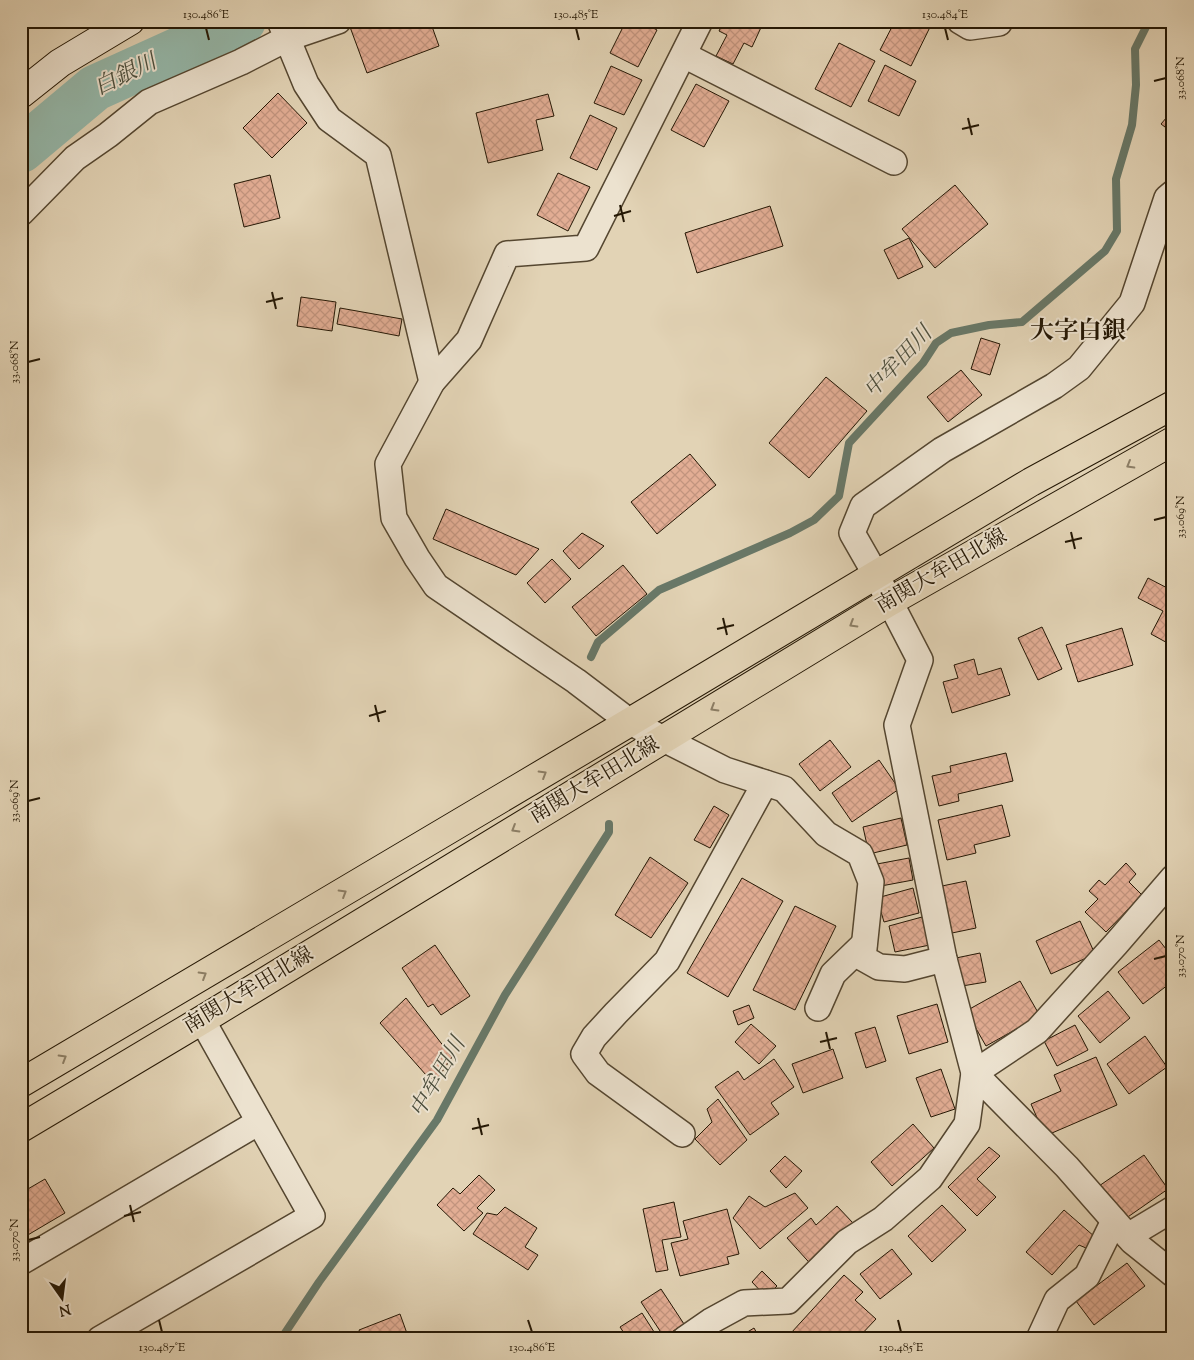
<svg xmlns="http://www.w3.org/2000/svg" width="1194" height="1360" viewBox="0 0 1194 1360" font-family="'Sorts Mill Goudy','Noto Serif JP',serif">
	<defs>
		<pattern id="building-cross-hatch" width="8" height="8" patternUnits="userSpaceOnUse" patternTransform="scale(1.25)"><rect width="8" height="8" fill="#e2ad94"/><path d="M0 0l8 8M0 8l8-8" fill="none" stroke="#c2947e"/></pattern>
	</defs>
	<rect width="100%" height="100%" fill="#e2d3b5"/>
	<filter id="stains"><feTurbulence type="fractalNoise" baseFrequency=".004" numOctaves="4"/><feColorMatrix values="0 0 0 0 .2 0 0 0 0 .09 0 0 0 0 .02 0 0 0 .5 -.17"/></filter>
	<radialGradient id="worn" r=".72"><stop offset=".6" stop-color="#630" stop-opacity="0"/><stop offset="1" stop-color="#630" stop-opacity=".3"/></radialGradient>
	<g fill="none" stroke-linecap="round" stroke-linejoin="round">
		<g stroke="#687868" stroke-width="8">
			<polyline points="591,657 598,642 659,590 790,533 814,520 839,496 849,443 923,363 936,343 951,333 989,325 1022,322 1105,251 1117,231 1116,179 1132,125 1136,85 1135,49 1149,21"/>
			<polyline points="281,1339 319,1282 437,1120 505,995 609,832 609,824"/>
		</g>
		<polyline stroke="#95b8aa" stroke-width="46" points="21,150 95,88 243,21"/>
	</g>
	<g fill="url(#building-cross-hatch)" stroke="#241704">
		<polygon points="365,21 430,21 439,46 367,73 350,27"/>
		<polygon points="626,21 640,21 657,30 638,67 610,53"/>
		<polygon points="724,21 764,21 752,47 744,43 733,64 716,56 727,35 719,31"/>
		<polygon points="895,21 933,21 911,66 880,50"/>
		<polygon points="839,43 875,61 851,107 815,89"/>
		<polygon points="885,65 916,81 899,116 868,101"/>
		<polygon points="611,66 642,80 624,115 594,103"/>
		<polygon points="696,84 729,101 704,147 671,130"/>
		<polygon points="278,93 307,123 272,158 243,128"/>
		<polygon points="548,94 554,116 536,120 543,150 488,163 476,113"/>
		<polygon points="1173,110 1173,133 1161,124"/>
		<polygon points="590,115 617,128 597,170 570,158"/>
		<polygon points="558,173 590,187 568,231 537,215"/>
		<polygon points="270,175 280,218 244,227 234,184"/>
		<polygon points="955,185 988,224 935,268 902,229"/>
		<polygon points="770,206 783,246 697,273 685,233"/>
		<polygon points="909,238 923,267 898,279 884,250"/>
		<polygon points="301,297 336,302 332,331 297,326"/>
		<polygon points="340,308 402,319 399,336 337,324"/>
		<polygon points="981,338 1000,344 990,375 971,369"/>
		<polygon points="961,370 982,395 948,422 927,397"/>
		<polygon points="826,377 867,411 809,478 769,443"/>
		<polygon points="690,454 716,485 657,534 631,502"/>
		<polygon points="446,509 539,549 516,575 433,539"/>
		<polygon points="582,533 604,546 579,569 563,551"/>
		<polygon points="552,559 571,579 545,603 527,583"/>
		<polygon points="623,565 647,594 596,636 572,607"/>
		<polygon points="1148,578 1173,591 1173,646 1151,634 1163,611 1138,598"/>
		<polygon points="1042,627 1062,669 1038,680 1018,638"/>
		<polygon points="1122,628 1133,665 1078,682 1066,645"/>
		<polygon points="974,659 978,675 1001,668 1010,695 952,713 943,682 958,678 954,665"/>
		<polygon points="830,740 851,767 820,791 799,764"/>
		<polygon points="1006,753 1013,781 958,794 959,801 939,806 932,776 951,772 950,766"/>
		<polygon points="879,760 899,789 852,822 832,793"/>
		<polygon points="1002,805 1010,836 974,845 976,853 947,860 938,820"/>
		<polygon points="714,806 729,815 710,848 694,840"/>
		<polygon points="901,818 907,845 869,854 863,827"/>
		<polygon points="650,857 688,883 651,938 615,915"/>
		<polygon points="909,858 913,880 881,886 877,864"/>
		<polygon points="1126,863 1136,874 1129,882 1142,895 1106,932 1085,912 1098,899 1089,891 1099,880 1105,885"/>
		<polygon points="742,878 783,901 728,997 687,973"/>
		<polygon points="966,881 976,928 952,933 942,886"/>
		<polygon points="913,888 919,913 884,922 877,898"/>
		<polygon points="795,906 836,926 795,1010 753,990"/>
		<polygon points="922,917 930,945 895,952 889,926"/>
		<polygon points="1080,921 1095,954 1051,974 1036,941"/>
		<polygon points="1159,940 1173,958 1173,981 1143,1004 1118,972"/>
		<polygon points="435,945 470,996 441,1015 433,1004 428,1007 402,968"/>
		<polygon points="980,953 986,982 962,986 956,958"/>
		<polygon points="1020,981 1040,1016 986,1046 966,1011"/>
		<polygon points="1108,991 1130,1018 1100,1043 1078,1016"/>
		<polygon points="406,998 452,1057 434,1084 380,1023"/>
		<polygon points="937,1004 948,1042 909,1054 897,1016"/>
		<polygon points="749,1005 754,1018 738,1025 733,1011"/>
		<polygon points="751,1024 776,1046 759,1064 735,1042"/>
		<polygon points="1075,1025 1088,1050 1057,1066 1044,1041"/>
		<polygon points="875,1027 886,1061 866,1068 855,1033"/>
		<polygon points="1145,1036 1167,1067 1129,1094 1107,1064"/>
		<polygon points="833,1049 843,1078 803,1093 792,1064"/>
		<polygon points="1096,1057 1117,1105 1045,1136 1031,1104 1061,1091 1054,1075"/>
		<polygon points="774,1059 794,1087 771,1103 779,1114 750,1135 715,1087 738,1071 744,1080"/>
		<polygon points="941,1069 955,1109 931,1117 916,1078"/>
		<polygon points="718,1099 747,1140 720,1165 695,1139 712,1122 707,1109"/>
		<polygon points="913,1124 934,1148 892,1186 871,1162"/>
		<polygon points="989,1147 1000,1156 977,1179 996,1197 977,1216 948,1187"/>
		<polygon points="1144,1155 1168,1189 1122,1221 1099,1186"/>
		<polygon points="785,1156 802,1171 786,1188 770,1171"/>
		<polygon points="479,1175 495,1190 477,1208 483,1213 464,1231 437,1205 453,1188 460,1194"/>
		<polygon points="45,1179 65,1213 21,1239 21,1193"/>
		<polygon points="795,1193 808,1208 760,1249 733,1218 749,1196 765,1207"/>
		<polygon points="674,1202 681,1237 662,1240 668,1270 656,1272 643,1209"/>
		<polygon points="942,1205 966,1230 932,1262 908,1236"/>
		<polygon points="837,1206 853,1223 832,1242 816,1270 787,1238 811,1218 816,1225"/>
		<polygon points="505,1207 537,1228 525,1247 538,1255 528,1270 473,1234 487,1213 497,1215"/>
		<polygon points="727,1209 739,1254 727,1257 729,1264 680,1276 671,1243 688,1239 683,1221"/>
		<polygon points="1064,1210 1095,1237 1086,1248 1079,1245 1052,1275 1026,1252"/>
		<polygon points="892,1249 912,1274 880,1299 860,1274"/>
		<polygon points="1127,1263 1145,1286 1094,1325 1076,1301"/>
		<polygon points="762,1271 777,1286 766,1297 752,1282"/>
		<polygon points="844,1275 863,1292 855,1300 876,1319 858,1338 848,1337 846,1339 797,1339 791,1333"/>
		<polygon points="661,1289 684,1324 664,1337 641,1302"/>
		<polygon points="642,1313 656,1335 651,1339 628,1339 620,1327"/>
		<polygon points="400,1314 409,1339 362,1339 359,1330"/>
		<polygon points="754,1328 760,1339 736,1339"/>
	</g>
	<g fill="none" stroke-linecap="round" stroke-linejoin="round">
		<g stroke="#544630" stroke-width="28">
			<g id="street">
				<polyline points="280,21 306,84 329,119 378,155 432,382"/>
				<polyline points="700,21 586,248 507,254 469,340 432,382 388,464 394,518 417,558 436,586 576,681 630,722 725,770 784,789 826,834 860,854 871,882 863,958 879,967 905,969 944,959"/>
				<polyline points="960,21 970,27 999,23 1000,21"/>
				<polyline points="684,55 894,162"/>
				<polyline points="21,213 75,158 108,135 149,102 241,62 288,38 338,21"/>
				<polyline points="818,1008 833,974 864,944"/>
				<polyline points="974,1073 1067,1167 1132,1241 1173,1274"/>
				<polyline points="974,1073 1037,1031 1116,944 1173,878"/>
				<polyline points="682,1134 598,1073 584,1054 594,1037 616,1013 667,961 765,783"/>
				<polyline points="1128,1236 1173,1209"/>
				<polyline points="21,1262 259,1122"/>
				<polyline points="100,1339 312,1216 202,1020"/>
				<polyline points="685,1339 711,1321 744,1303 788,1301 847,1242 883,1219 930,1178 967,1124 974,1073 944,959 897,725 920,660 876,575 852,533 863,506 942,450 1054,386 1079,368 1132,303 1167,198 1173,193"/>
				<polyline points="1039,1339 1057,1300 1087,1276 1114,1221"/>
			</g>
		</g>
		<g stroke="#241704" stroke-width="30">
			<polyline id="secondary" points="21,94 60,63 130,21"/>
		</g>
		<g stroke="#241704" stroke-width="30">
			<g id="primary">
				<polyline points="21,1083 630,722 1031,482 1173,405"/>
				<polyline points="21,1128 202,1020 889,602 1173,441"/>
			</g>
		</g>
		<use href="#street" stroke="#ece2cf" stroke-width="25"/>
		<use href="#secondary" stroke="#ece2cf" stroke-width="28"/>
		<use href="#primary" stroke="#e2d3b5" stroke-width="28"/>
	</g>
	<defs><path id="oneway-chevron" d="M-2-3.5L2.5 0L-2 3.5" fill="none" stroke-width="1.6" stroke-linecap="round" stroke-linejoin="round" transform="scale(1.25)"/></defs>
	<g stroke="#8c7e65">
		<use href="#oneway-chevron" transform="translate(1130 465) rotate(150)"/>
		<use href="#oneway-chevron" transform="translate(853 624) rotate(149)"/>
		<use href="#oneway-chevron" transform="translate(714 708) rotate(149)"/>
		<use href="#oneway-chevron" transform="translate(543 774) rotate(-31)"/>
		<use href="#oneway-chevron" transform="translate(515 829) rotate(149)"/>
		<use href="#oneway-chevron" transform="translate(343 893) rotate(-31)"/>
		<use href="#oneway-chevron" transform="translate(203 975) rotate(-31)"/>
		<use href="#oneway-chevron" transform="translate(63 1058) rotate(-31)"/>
	</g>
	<path fill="none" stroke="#241704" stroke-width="2" d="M206,28L209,40M576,28L579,40M945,28L948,40M1154,81L1166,78M968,118L972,135M962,129L979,125M620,205L624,222M614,216L631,211M272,292L276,309M266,302L283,298M28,362L40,359M1154,520L1166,517M1071,532L1075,549M1065,542L1082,538M723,618L727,635M717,629L734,625M375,705L379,722M369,716L386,711M28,801L40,798M1154,959L1166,956M826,1032L830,1049M820,1042L837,1038M478,1118L482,1135M472,1129L489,1125M130,1205L134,1222M124,1216L141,1212M28,1240L40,1237M159,1320L162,1332M528,1320L532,1332M898,1320L901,1332"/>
	<g text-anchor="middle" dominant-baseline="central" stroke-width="4" stroke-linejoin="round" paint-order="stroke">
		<g font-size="21" fill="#241704" stroke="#ece2cf">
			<text transform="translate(942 572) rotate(-30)">南関大牟田北線</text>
			<text transform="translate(595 781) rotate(-31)">南関大牟田北線</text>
			<text transform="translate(249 991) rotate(-31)">南関大牟田北線</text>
		</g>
		<g font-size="22" font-style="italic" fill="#4c4f3e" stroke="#ece2cf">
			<text transform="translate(126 76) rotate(-26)">白銀川</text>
			<text transform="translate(899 363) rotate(-47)">中牟田川</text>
			<text transform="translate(439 1078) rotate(-60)">中牟田川</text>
		</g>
		<g font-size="24" font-weight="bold" fill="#241704" stroke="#ece2cf">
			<text x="1078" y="332">大字白銀</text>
		</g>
	</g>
	<rect width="1194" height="1360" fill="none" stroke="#e2d3b5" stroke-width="55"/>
	<g transform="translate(62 1298) rotate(166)" stroke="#ece2cf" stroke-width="4" paint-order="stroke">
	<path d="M0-4L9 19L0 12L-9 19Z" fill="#241704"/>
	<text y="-8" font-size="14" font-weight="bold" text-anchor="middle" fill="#241704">N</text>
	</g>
	<rect x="28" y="28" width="1138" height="1304" fill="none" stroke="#241704" stroke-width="2"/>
	<g font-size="12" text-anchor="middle" fill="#241704">
		<text x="206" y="18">130.486°E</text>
		<text x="576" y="18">130.485°E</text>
		<text x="945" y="18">130.484°E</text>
		<text transform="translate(1180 78) rotate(-90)" y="4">33.068°N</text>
		<text transform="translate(14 362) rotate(-90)" y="4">33.068°N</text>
		<text transform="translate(1180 517) rotate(-90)" y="4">33.069°N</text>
		<text transform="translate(14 801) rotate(-90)" y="4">33.069°N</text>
		<text transform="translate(1180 956) rotate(-90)" y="4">33.070°N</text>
		<text transform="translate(14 1240) rotate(-90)" y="4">33.070°N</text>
		<text x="162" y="1351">130.487°E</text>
		<text x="532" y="1351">130.486°E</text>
		<text x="901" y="1351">130.485°E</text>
	</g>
	<rect width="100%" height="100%" filter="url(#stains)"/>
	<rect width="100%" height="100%" fill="url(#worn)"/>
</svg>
